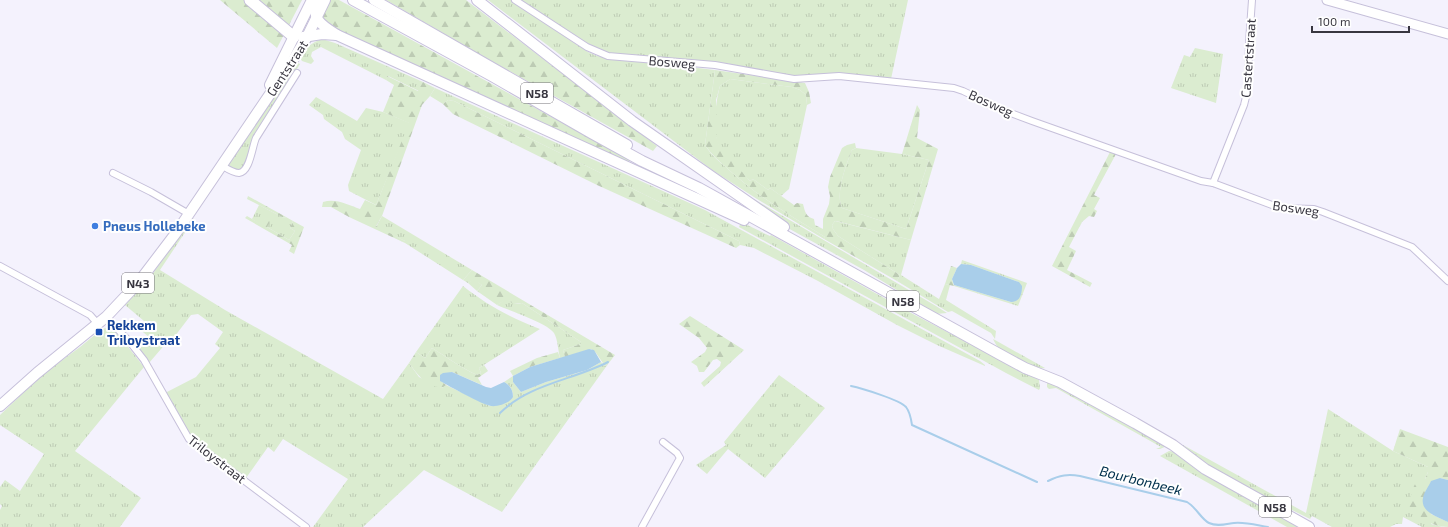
<svg xmlns="http://www.w3.org/2000/svg" width="1448" height="527" viewBox="0 0 1448 527" font-family="'Exo 2',sans-serif">
	<defs>
		<pattern id="grass-tufts" width="24" height="20" patternUnits="userSpaceOnUse"><rect width="24" height="20" fill="#dbecd0"/><path d="M3 7l-1-3M5 7V3M7 7l1-3M15 17l-1-3M17 17v-4M19 17l1-3" fill="none" stroke="#bdcbb4"/></pattern>
		<pattern id="forest-firs" width="22" height="20" patternUnits="userSpaceOnUse"><rect width="22" height="20" fill="#dbecd0"/><path d="M5 1l3.5 6h-7zM16 11l3.5 6h-7z" fill="#bdcbb4"/></pattern>
	</defs>
	<rect width="100%" height="100%" fill="#f4f2fd"/>
	<g fill="url(#grass-tufts)">
		<path d="M488,0H511L588,52L597,56L715,70L705,145C711,155 720,162 728,169C757,196 791,216 825,237L824,239L757,199L712,170Z"/>
		<polygon points="521,0 908,0 891,79 797,77 780,75 725,63 613,54 601,50 587,43"/>
		<path d="M322,39L335,43L423,82L419,91L388,76L386,80L321,47L312,52L311,56L314,61L311,64L302,61L300,58C304,48 311,43 322,39Z"/>
		<polygon points="1195,48 1223,54 1216,103 1171,88 1184,55 1190,57"/>
		<polygon points="296,62 300,64 252,141 246,164 240,171 229,167 228,165 266,110"/>
		<path d="M730,79L792,87L800,90L806,95L807,105L789,189L781,196L770,188L768,190L753,179L750,181C743,173 722,152 718,144C712,130 716,100 720,86Z"/>
		<polygon points="435,88 705,210 980,361 985,365 985,366 937,345 897,325 818,281 754,248 740,245 739,241 454,101 448,100 443,104 430,96"/>
		<polygon points="316,97 357,121 366,108 383,112 410,123 376,205 349,191 348,185 361,150 345,139 342,132 324,119 323,115 309,105"/>
		<path d="M856,148L902,154L929,160L906,229L842,208C835,193 846,165 852,150Z"/>
		<polygon points="754,199 936,306 947,313 936,314 864,270 786,227 751,203"/>
		<polygon points="259,205 284,218 286,217 293,221 290,228 295,231 289,240 267,227 266,218 261,225 252,219"/>
		<polygon points="382,216 472,270 463,280 405,243 405,241 376,227"/>
		<path d="M192,218L194,219L160,270L225,310L383,399L409,363L419,377L442,388L446,385L490,406H495L513,397C513,390 510,385 504,382L513,376V382L521,392L546,382L587,370L601,362L605,366L608,364L502,512L424,470L363,527H313L348,479L283,439L274,452L268,447L246,478L197,442L184,427L165,393L196,377L220,348L215,344L223,332L198,314L191,315L175,336L167,342L149,363L139,350L149,337L138,328L144,321L125,305L149,279Z"/>
		<polygon points="835,221 911,240 901,275 939,299 945,284 950,285 946,300 996,331 995,339 991,333 952,311 948,312 897,281 900,275 838,236 833,229 832,225"/>
		<polygon points="741,222 770,236 771,235 913,314 1039,380 1040,388 1039,390 1006,373 739,227"/>
		<polygon points="962,260 1027,283 1018,306 954,286 954,285 1011,302 1019,282 971,265 961,264"/>
		<polygon points="474,279 482,285 477,291 468,283"/>
		<path d="M463,286C487,305 511,318 540,329L479,368L481,373L477,375C461,368 447,357 432,348L425,358L416,352Z"/>
		<path d="M507,298C511,303 515,305 522,303L581,342V344L563,350L565,357L560,358C558,350 558,340 554,333C547,323 510,311 497,305Z"/>
		<polygon points="106,328 111,329 117,333 144,367 75,451 141,498 120,527 0,527 0,510 2,506 0,504 0,487 5,480 20,491 44,454 0,425 0,415 42,375 80,347 102,329"/>
		<path d="M993,339L995,340L1045,368C1033,370 1011,357 1001,350C997,347 995,343 993,339Z"/>
		<polygon points="779,375 825,408 765,478 728,449 707,474 696,465 726,445 724,442"/>
		<polygon points="1047,381 1077,395 1167,446 1160,449 1156,449 1161,447 1056,388 1049,389 1047,387"/>
		<polygon points="1328,409 1393,451 1428,467 1428,472 1425,479 1431,524 1443,527 1422,527 1403,517 1402,524 1396,524 1390,527 1332,527 1312,516 1310,519 1226,477 1204,463 1181,445 1183,445 1306,513"/>
		<polygon points="1169,451 1176,452 1300,527 1287,527 1160,456"/>
	</g>
	<g fill="url(#forest-firs)">
		<polygon points="220,0 302,0 277,48"/>
		<polygon points="329,0 339,0 608,148 630,160 629,162 336,31 322,21 322,15"/>
		<polygon points="386,0 466,0 657,146 653,151 484,57"/>
		<path d="M715,70L805,83L809,92L811,103L807,105L806,95L800,90L792,87L730,79L720,86L716,100V136L719,145L750,181L753,179L768,190L770,188L794,205L797,203L803,204C805,212 806,217 814,219L815,225L823,229V219L829,204L830,196L828,187L830,177L842,148L847,145L855,143L856,148L852,150C846,165 835,193 842,208L906,229L929,160L902,154L917,105L920,110L917,138L938,149L911,240L840,222L835,221L832,225L833,229L838,236L900,275L897,281L824,239L825,237C791,216 757,196 728,169C719,161 711,154 705,145Z"/>
		<path d="M387,76L418,91L423,82L435,88L430,96L422,105L382,216L376,226L405,241V243L349,217L331,207H322L323,202C336,198 348,205 360,209L365,200L376,205L409,123L383,112L394,85L386,80Z"/>
		<polygon points="448,100 454,101 739,241 740,245 736,248 597,185 453,114 443,104"/>
		<polygon points="1110,152 1116,154 1094,195 1100,198 1094,209 1097,211 1094,217 1089,216 1082,222 1069,247 1076,251 1067,270 1092,283 1090,287 1052,266"/>
		<polygon points="248,196 286,217 284,218 247,199"/>
		<polygon points="247,216 261,224 266,217 269,217 271,220 267,227 289,240 295,231 290,228 293,221 304,227 294,254 289,251 292,245 245,218"/>
		<polygon points="951,266 957,268 952,279 954,286 945,284"/>
		<polygon points="472,270 615,355 608,364 605,366 596,353 591,349 565,357 563,350 581,344 581,342 522,303 513,304 507,299 497,305 477,291 482,285 474,280 468,283 463,280"/>
		<polygon points="690,316 744,350 704,387 701,383 720,366 721,362 717,359 713,360 704,372 699,372 697,366 691,362 705,352 707,348 699,338 679,324"/>
		<path d="M432,348C447,357 461,368 477,375L481,373L479,368L484,365L488,371L478,378L482,385L452,372L440,377V380L446,385L442,388C424,385 419,376 409,363L416,352L425,358Z"/>
		<polygon points="558,352 560,358 530,367 513,376 510,371 537,358"/>
		<path d="M1400,429L1448,447V480L1440,478L1431,514L1448,522V527C1432,527 1417,517 1408,505L1414,486L1418,479H1425L1428,472V467L1393,451Z"/>
	</g>
	<g fill="#a9ceea">
		<path d="M961,264L971,265L1019,282L1022,286C1022,294 1020,302 1011,302L954,285L952,279L957,268Z"/>
		<polygon points="589,349 594,350 601,362 587,370 546,382 521,392 513,382 513,376 530,367"/>
		<path d="M452,372L486,387L491,388L504,382C510,385 513,390 513,397C510,403 497,407 491,406C483,405 449,386 440,381V375L443,373Z"/>
		<path d="M1440,478L1448,480V522C1438,517 1420,512 1423,498C1424,492 1429,486 1431,481Z"/>
	</g>
	<g fill="none" stroke-linecap="round" stroke-linejoin="round">
		<g stroke="#a9ceea" stroke-width="2">
			<path d="M851,386C861,388 900,400 906,407C910,412 911,418 912,425L1037,482"/>
			<path d="M500,413C529,384 573,380 608,362"/>
			<path d="M1048,481C1060,475 1068,474 1080,476L1187,502C1196,507 1201,519 1209,523C1217,527 1226,524 1234,523C1246,522 1256,525 1268,527"/>
		</g>
		<g stroke="#c6c0da" stroke-width="8">
			<g id="minor">
				<polyline points="515,0 587,47 608,56 715,65 794,79 839,76 954,88 963,91 1003,110 1032,121 1201,181 1213,183 1280,208 1314,209 1323,212 1412,247 1448,281"/>
				<path d="M221,165C226,168 233,173 239,173C250,172 252,147 256,138L297,73"/>
				<polyline points="113,173 151,192 189,214"/>
				<polyline points="1213,183 1244,105 1248,89 1249,42 1252,0"/>
				<polyline points="0,266 90,315 98,324"/>
				<polyline points="106,317 129,341 144,360 189,439 306,527"/>
				<polyline points="642,527 680,458 677,453 663,442"/>
			</g>
		</g>
		<g stroke="#c6c0da" stroke-width="11">
			<polyline id="secondary" points="1327,0 1448,34"/>
		</g>
		<g stroke="#c6c0da" stroke-width="12">
			<g id="primary">
				<path d="M316,0C312,20 321,25 337,35L744,220"/>
				<polyline points="353,0 492,76 591,133 642,161 699,188 1001,355 1025,368 1060,382 1135,423 1173,445 1205,469 1309,527"/>
				<polyline points="374,0 627,145"/>
				<polyline points="477,0 632,121 784,227"/>
				<polyline points="303,37 322,34 337,35"/>
				<polyline points="270,85 312,0"/>
				<polyline points="0,406 37,373 106,317 138,283 176,233 291,63 307,37 325,0"/>
			</g>
		</g>
		<g stroke="#c6c0da" stroke-width="13">
			<polyline id="trunk" points="250,0 294,37"/>
		</g>
		<use href="#minor" stroke="#fff" stroke-width="6"/>
		<use href="#secondary" stroke="#fff" stroke-width="9"/>
		<use href="#primary" stroke="#fff" stroke-width="10"/>
		<use href="#trunk" stroke="#fff" stroke-width="11"/>
	</g>
	<circle fill="#3f7fe0" stroke="#fff" stroke-width="1.5" cx="95" cy="226" r="4"/>
	<rect fill="#1a4fb4" stroke="#fff" stroke-width="1.5" x="95" y="328" width="8" height="8" rx="2"/>
	<g text-anchor="middle" dominant-baseline="central" stroke-width="4" stroke-linejoin="round" paint-order="stroke">
		<g fill="#fff" stroke="#747279" stroke-width="1">
			<rect x="521" y="83" width="32" height="20" rx="3"/>
			<rect x="122" y="273" width="32" height="20" rx="3"/>
			<rect x="887" y="291" width="32" height="20" rx="3"/>
			<rect x="1259" y="497" width="32" height="20" rx="3"/>
		</g>
		<g font-size="12" font-weight="bold" fill="#383640">
			<text x="537" y="93">N58</text>
			<text x="138" y="283">N43</text>
			<text x="903" y="301">N58</text>
			<text x="1275" y="507">N58</text>
		</g>
		<g font-size="13" fill="#383640" stroke="#fff">
			<text transform="translate(1248 58) rotate(-86)">Castertstraat</text>
			<text transform="translate(672 62) rotate(5)">Bosweg</text>
			<text transform="translate(287 68) rotate(-57)">Gentstraat</text>
			<text transform="translate(991 103) rotate(24)">Bosweg</text>
			<text transform="translate(1296 208) rotate(8)">Bosweg</text>
			<text transform="translate(217 459) rotate(38)">Triloystraat</text>
		</g>
		<g font-size="13" font-weight="bold" fill="#366cbe" stroke="#fff" text-anchor="start">
			<text x="103" y="226">Pneus Hollebeke</text>
		</g>
		<g font-size="13" font-weight="bold" fill="#164399" stroke="#fff" text-anchor="start">
			<text x="107" y="325">Rekkem<tspan x="107" dy="15">Triloystraat</tspan></text>
		</g>
		<g font-size="14" font-style="italic" fill="#00304c" stroke="#fff">
			<text transform="translate(1141 480) rotate(14)">Bourbonbeek</text>
		</g>
	</g>
	<path d="M1312 26v6h97v-6" fill="none" stroke="#383640" stroke-width="2"/>
	<text x="1318" y="26" font-size="12" fill="#383640" stroke="#ffffff" stroke-width="3" paint-order="stroke">100 m</text>
</svg>
